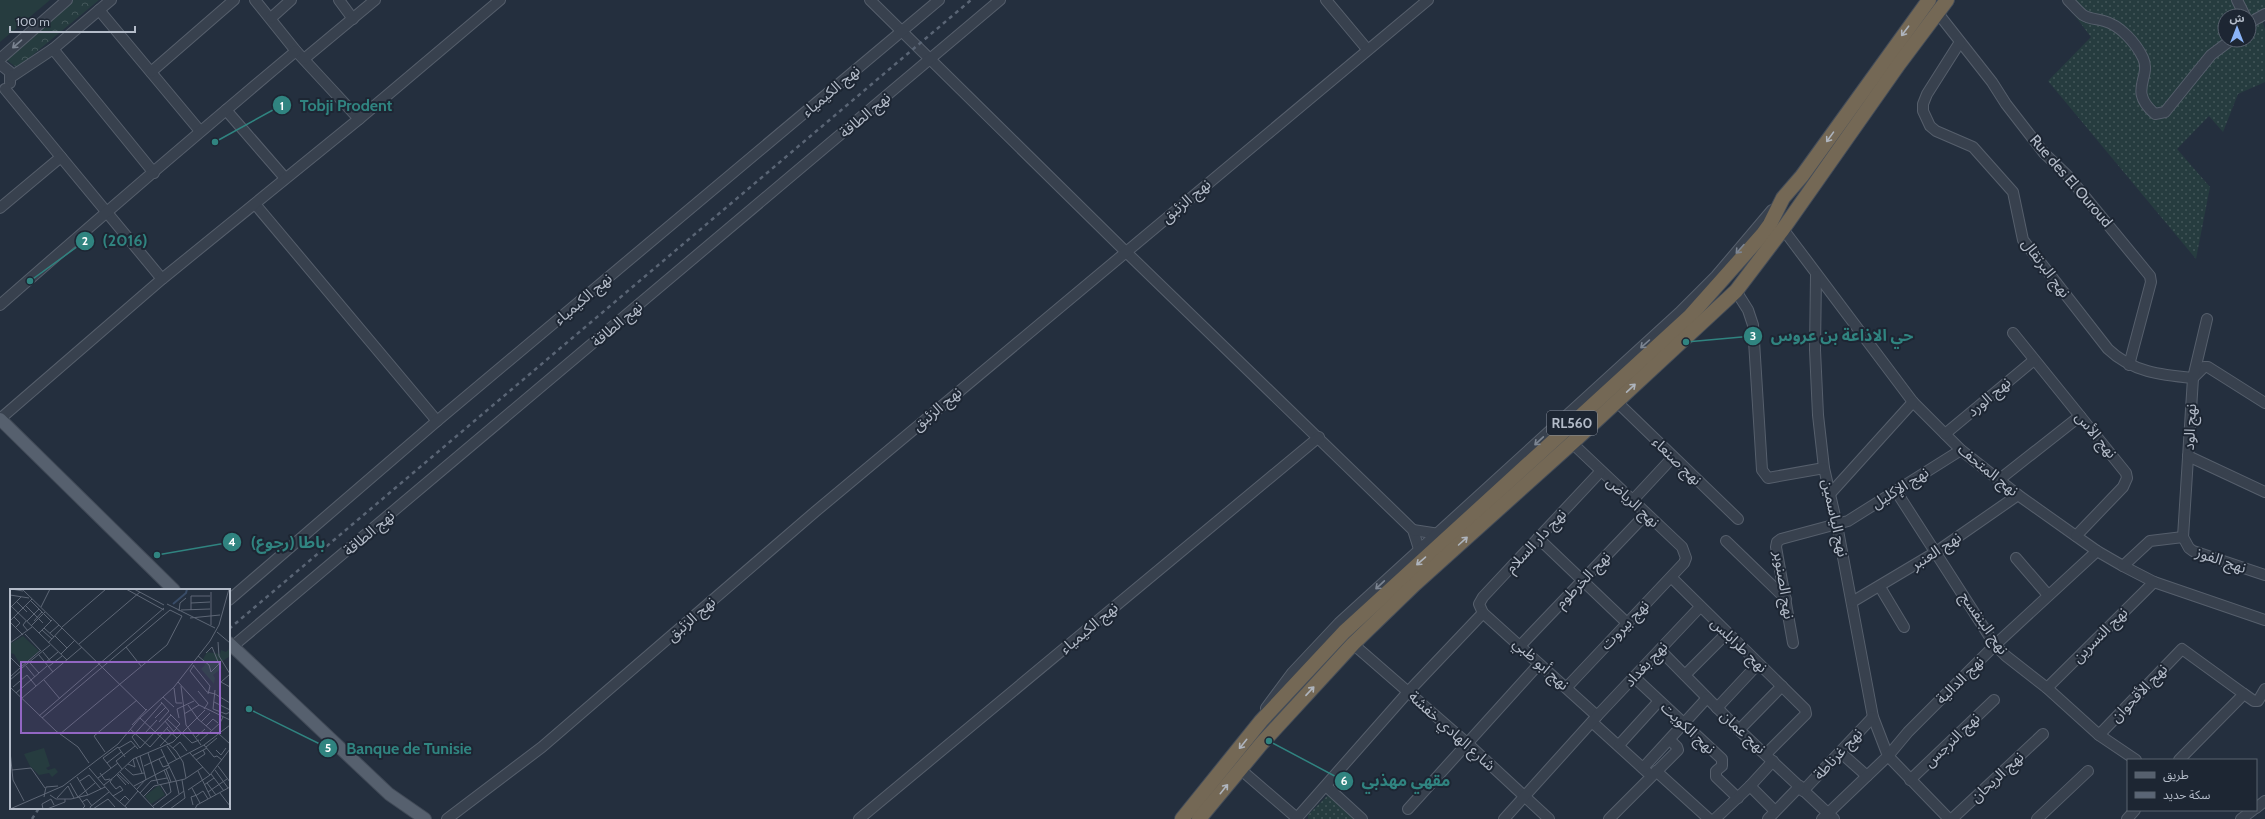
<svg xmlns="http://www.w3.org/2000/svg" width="2265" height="819" viewBox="0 0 2265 819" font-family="Cabin,'Noto Sans Arabic',sans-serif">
	<defs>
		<pattern id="grass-dots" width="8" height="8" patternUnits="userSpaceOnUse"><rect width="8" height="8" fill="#263c3f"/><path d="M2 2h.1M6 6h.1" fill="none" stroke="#435659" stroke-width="1.8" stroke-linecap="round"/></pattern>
		<pattern id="park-crowns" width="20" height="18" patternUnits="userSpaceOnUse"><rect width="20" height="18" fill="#263c3f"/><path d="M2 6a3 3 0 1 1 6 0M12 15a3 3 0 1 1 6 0" fill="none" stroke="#435659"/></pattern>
	</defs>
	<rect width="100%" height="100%" fill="#242f3e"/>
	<g fill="url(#grass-dots)" fill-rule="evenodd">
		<path d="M2063,0H2265V19L2262,20L2265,29V82L2238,94L2223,132L2209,116L2177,149L2210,187L2196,259L2048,81L2091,37ZM2225,16H2249V40H2225Z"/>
		<polygon points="1328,795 1355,818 1355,819 1308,819 1308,815"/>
	</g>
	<polygon fill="url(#park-crowns)" points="73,0 99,0 17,68 3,57"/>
	<polygon fill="#263c3f" points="0,0 50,0 0,42"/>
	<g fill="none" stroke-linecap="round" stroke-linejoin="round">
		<g stroke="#565f6c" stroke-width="12">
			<g id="minor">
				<polyline points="255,0 296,51 359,119"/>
				<polyline points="339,0 353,19"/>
				<polyline points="870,0 1125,251 1413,530 1419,549"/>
				<polyline points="1326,0 1367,49"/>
				<path d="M2068,0C2073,5 2078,11 2083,15C2089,19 2097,19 2104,21C2120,25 2136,43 2143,58C2152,78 2127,90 2155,114L2165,112L2211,55L2231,40"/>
				<polyline points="2237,0 2245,16"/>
				<polyline points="99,10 200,131"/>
				<polyline points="1937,12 1992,82 2006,104 2044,153 2068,176 2150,276 2151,282 2129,365"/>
				<polyline points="271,18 291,0"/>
				<polyline points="2249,23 2265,14"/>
				<path d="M1960,42L1927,94L1923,104V111L1930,126L1936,131L1973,147L2013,192L2023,240L2108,349C2132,372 2161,375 2193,378L2204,367H2208L2265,403"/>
				<polyline points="53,49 154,173"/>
				<polyline points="0,59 67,0"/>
				<polyline points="304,59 375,0"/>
				<polyline points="0,64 10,72 10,83"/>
				<polyline points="151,72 234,0"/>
				<polyline points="11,77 53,49 111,0"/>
				<polyline points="5,89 61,157"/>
				<polyline points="226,110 285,178"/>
				<polyline points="255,204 437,421"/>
				<polyline points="0,208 61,157 162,279"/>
				<polyline points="1783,229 1913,402 1961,450 2018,495 2097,551 2123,566 2154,582 2265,620"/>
				<polyline points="1816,275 1815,350 1818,415 1824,468 1837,525 1873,717 1888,756 1949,819"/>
				<polyline points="1736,291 1748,310 1753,325 1762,470 1768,478 1824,468"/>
				<path d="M0,305C98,219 197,134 296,51"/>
				<polyline points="2207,319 2193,378 2183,537 2189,548 2193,551 2265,575"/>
				<polyline points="2013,333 2126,473 2127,478 2123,487 2076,536"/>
				<polyline points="1617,402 1738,519"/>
				<polyline points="0,419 162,279 359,119 500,0"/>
				<polyline points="1945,434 2034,360"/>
				<polyline points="2188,456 2265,492"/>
				<polyline points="2000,479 2080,416"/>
				<polyline points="1896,491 1995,645 2006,656 2047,688 2099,735 2136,760"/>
				<polyline points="1829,495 1913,402"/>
				<polyline points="1633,500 1673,457"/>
				<polyline points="1413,530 1439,534"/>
				<polyline points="1538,538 1626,622"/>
				<polyline points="1726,541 1786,599"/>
				<polyline points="2016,558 2048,595"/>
				<polyline points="2123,566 2150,541 2183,537"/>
				<polyline points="1672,578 1805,709 1806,714 1766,754"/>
				<polyline points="1880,587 1904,627"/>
				<polyline points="229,600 437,421 939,0"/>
				<polyline points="1852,602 1936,552 2018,495"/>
				<polyline points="1793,643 1776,547 1777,542 1781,539 1848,521 1961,450"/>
				<polyline points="1353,644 1468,744 1549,819"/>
				<polyline points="1520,646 1646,514"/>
				<polyline points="232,647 1000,0"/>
				<polyline points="1660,650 1739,730 1834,819"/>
				<polyline points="1685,675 1727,633"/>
				<polyline points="1634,677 1722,759 1722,766 1716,771 1716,777 1738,798"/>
				<polyline points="1567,687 1684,563 1686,558 1682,547 1572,443"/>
				<polyline points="2047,688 2154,582"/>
				<polyline points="1266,708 1292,673 1339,623 1679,313 1716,276 1772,210"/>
				<polyline points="1717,708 1758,664"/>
				<polyline points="1597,716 1483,613 1479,604 1483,597 1600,472"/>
				<polyline points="1592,722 1647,772"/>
				<polyline points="1739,730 1782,686"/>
				<polyline points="2099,735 2182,649 2244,694"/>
				<polyline points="1619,745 1659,701"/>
				<polyline points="1840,752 1867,776"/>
				<polyline points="2179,760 2244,694 2254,701 2258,701 2265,689"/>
				<polyline points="1643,768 1707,698"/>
				<polyline points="1240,769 1298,819"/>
				<polyline points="1656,771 1709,819"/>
				<polyline points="1910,780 1994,700"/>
				<polyline points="1326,786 1362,819"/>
				<polyline points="1750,786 1775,811"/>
				<polyline points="1803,791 1873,717"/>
				<polyline points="2256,808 2265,801"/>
				<polyline points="1408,809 1539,664"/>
				<polyline points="447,819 542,747 816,511 1428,0"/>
				<polyline points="859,819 1319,437"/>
				<polyline points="1296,819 1408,692 1483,613"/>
				<polyline points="1504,819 1597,716 1700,607"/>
				<polyline points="1609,819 1678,750 1677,747 1670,740"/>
				<polyline points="1715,819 1750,786 1773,761"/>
				<polyline points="1768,819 1800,786"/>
				<polyline points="1822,819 1888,756 1908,732 1995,645 2097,551"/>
				<polyline points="1952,819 2043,734"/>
				<polyline points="2037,819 2088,771"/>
				<polyline points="2127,819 2135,810"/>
				<polyline points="2241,819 2253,810"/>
			</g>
		</g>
		<g stroke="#414a57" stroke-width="14">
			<g id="major">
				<polyline points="0,419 174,590"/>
				<polyline points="229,643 389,794 425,819"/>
			</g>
		</g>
		<g stroke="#434c59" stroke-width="16">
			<g id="highway">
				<polyline points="1182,819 1261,721 1344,632 1690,316 1762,235 1770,224 1783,198 1802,176 1929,0"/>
				<polyline points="1199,819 1262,743 1353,644 1415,584 1572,443 1736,291 1783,229 1899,64 1947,0"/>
			</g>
		</g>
		<use href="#minor" stroke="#38414e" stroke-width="10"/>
		<use href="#major" stroke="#56606e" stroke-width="12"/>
		<use href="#highway" stroke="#746855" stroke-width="14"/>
		<g stroke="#5a6575" stroke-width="2.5" stroke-dasharray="4 4" stroke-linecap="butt">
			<polyline points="229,629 971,0"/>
			<polyline points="32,819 39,808"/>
		</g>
	</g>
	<defs><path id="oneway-shaft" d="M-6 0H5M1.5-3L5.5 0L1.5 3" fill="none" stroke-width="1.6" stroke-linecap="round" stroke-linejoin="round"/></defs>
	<g stroke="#aeb4bd">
		<use href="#oneway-shaft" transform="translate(1905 31) rotate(127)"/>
		<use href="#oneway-shaft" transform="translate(1830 137) rotate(126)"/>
		<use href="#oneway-shaft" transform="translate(1631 388) rotate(-43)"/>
		<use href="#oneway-shaft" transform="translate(1463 541) rotate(-42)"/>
		<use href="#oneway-shaft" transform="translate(1421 561) rotate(139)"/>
		<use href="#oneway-shaft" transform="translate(1310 691) rotate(-47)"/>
		<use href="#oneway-shaft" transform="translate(1243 744) rotate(129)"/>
		<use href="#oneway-shaft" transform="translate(1224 789) rotate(-51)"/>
	</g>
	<g stroke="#7c8592">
		<use href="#oneway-shaft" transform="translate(17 44) rotate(139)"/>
		<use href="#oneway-shaft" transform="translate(1740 249) rotate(132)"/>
		<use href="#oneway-shaft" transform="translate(1645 344) rotate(138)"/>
		<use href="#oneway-shaft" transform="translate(1539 441) rotate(137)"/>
		<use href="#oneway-shaft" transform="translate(1380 585) rotate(137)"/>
	</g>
	<g text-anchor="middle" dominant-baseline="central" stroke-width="4" stroke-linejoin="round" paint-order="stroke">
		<rect fill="#1d2633" stroke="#878f9c" stroke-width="1" x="1547" y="411" width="50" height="24" rx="3"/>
		<g font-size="14" font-weight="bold" fill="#b4bcc9">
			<text x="1572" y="423">RL560</text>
		</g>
		<g font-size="15" fill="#b4bcc9" stroke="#1d2633">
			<text transform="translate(831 91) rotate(-40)">نهج الكيمياء</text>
			<text transform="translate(865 115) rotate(-40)">نهج الطاقة</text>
			<text transform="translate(2071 181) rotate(49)">Rue des El Ouroud</text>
			<text transform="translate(1186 201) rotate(-40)">نهج الزئبق</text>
			<text transform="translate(2046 268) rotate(53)">نهج البرتقال</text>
			<text transform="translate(583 299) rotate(-40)">نهج الكيمياء</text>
			<text transform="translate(617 324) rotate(-40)">نهج الطاقة</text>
			<text transform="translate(1989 397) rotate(-40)">نهج الورد</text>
			<text transform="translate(937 409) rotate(-40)">نهج الزئبق</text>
			<text transform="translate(2190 427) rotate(-87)">نهج الود</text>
			<text transform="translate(2096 435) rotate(50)">نهج الأس</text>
			<text transform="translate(1677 461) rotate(44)">نهج صنعاء</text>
			<text transform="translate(1988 470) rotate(39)">نهج المتحف</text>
			<text transform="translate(1900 488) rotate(-32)">نهج الإكليل</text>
			<text transform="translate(1633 502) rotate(43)">نهج الرياض</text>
			<text transform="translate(1835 518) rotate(78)">نهج الياسمين</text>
			<text transform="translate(369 533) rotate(-40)">نهج الطاقة</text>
			<text transform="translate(1536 541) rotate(-47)">نهج دار السلام</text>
			<text transform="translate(1936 551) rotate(-33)">نهج العنبر</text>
			<text transform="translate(2221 560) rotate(19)">نهج الفوز</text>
			<text transform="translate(1583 580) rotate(-46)">نهج الخرطوم</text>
			<text transform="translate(1784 585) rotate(81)">نهج الصنوبر</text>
			<text transform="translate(691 619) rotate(-41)">نهج الزئبق</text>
			<text transform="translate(1984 623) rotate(55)">نهج البنفسج</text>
			<text transform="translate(1625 625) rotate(-46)">نهج بيروت</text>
			<text transform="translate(1089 628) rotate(-40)">نهج الكيمياء</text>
			<text transform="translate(2100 635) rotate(-45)">نهج النسرين</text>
			<text transform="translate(1739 645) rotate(44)">نهج طرابلس</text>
			<text transform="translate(1541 664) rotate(42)">نهج أبو ظبي</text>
			<text transform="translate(1646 664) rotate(-47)">نهج بغداد</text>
			<text transform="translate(1960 680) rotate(-45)">نهج الدالية</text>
			<text transform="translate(2139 693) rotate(-46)">نهج الأقحوان</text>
			<text transform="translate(1688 728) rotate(43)">نهج الكويت</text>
			<text transform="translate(1452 731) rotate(42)">شارع الهادي خفشة</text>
			<text transform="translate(1743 732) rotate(43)">نهج عمان</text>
			<text transform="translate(1952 740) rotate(-44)">نهج النرجس</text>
			<text transform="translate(1838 754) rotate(-47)">نهج غرناطة</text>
			<text transform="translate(1997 777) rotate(-43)">نهج الريحان</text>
		</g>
	</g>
	<g transform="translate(10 589)">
		<rect width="220" height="220" fill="#242f3e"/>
		<path d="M220,59V67L210,74L212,79L203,86L205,89L204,95L191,80L195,76L192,72L197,63L210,65L211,61L216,63Z" fill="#263c3f"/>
		<path d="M34,159L40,177L36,179L38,181L45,179L48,183L42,188L39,184L29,186L20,177L14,165ZM149,196L155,206L141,215L135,207Z" fill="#263c3f"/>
		<path d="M13,47L29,62L11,77L4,65L0,64V55Z" fill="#263c3f"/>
		<path fill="none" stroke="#394c67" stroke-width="2" d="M163,15L176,4L177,0"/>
		<path fill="none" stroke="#5e6776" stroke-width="1" d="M1,0L13,2M12,0L136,121M116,0L154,21M124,0L154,16M201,3V36M0,6L19,9M20,11L41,32M6,12L17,23M181,14L200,13M157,15L205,39M0,16L57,71M15,16L33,34M31,18L40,0M0,19L11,8M171,21L200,20M181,21V7H200M169,22L170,14L176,9M4,28L10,34L6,38M180,29L210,26M0,32L22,10M16,32L13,36L18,42M17,32L29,20M24,32L32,23M0,33L13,46M21,37L35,23M52,38L96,0M34,39L44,48M32,41L42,50M207,43L220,54M29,44L42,31M40,44L49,36M15,45L31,62M45,47L57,59M208,53L209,67L220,85M0,54L22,38M38,54L52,39M69,55L130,3M116,58L131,77M33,63L42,74M51,65L65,51M29,66L43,83M188,67L199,76L201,83L209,75L202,58L196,64M0,68L10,78M20,74L29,84M35,74L48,63M183,76L200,97L198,105M184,76L180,82L197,103L205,105L220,114M16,77L25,88M11,78L31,61M38,78L52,67M12,79L40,56M220,85L211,93L220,98M0,88L10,79M0,91L12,81M34,91L50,110M168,93L189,116L220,131M171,97L176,136L191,156M0,98L46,142L68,158L79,174M3,98L17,86L26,97M164,99L166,114H172M188,102L198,114L194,120M6,104L37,77M153,108L164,118M12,109L72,58M204,113L220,121M152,114L122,148L130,159L161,126M178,116L188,130L201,141M203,120L205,101M203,120L216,125L220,123M160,125L170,135L166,139M174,125L189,116M29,127L154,19M32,129L160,21L172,27L157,56L50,145M130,129L166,162L173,173L176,189M145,129L156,118M169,129L167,120L184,112M157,130L182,154L189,151M155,132L164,143M149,133L159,122L151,113M191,133L200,124M122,136L137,120M196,137L203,130L208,134M120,140L140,158L158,138M157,140L167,149M135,144L147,131M208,144L220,155M186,148L195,140M190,152L210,134L213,128M194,156L204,168L207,167L212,171M150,157L167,139M157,157L167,171M196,158L207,149M109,159L121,152L128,160M163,159L170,153L177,162M151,160L166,192L169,205M206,161L211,166L216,159M0,162L3,191L14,212M95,163L84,147L127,111M138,164L148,195M180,164L200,186M182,167L197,159M126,168L132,184M149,170L153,178L159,176M186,171L195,165L193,161M97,174L111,163M118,175L125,178L123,170M158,175L194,156L220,136M134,177L155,167M208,177L220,193M79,179L103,207L118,220M101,179L93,169L108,158L115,168M115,179L123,186L134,184M112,180L106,172L125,157M156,180L161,193M2,181L21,179L35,199M154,181L159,193M205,181L218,199M188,182L201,209M110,183L145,220M90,184L95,191L100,190M108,185L119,195M201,185L214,202M107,186L116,196M67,188L78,206M104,188L123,170L163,153L195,121M88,189L108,174M102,190L100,193L106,200L110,197L113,201L103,207M70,192L79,186L91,200M60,194L68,208M197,194L206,206M150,195L157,206M94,196L104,188M194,196L204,189M124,197L160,178M182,199L190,214M127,200L136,190L130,167M178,201L200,186L220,160M198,203L217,190M130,204L141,192L157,189M210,204L220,217M40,206L46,210H61L78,206L95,198M187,206L193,202L198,210M34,208L36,198L48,197M68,208L85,194M69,208L75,217L72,220M133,208L144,197L175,190L193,178M47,209L58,197L64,209M72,213L77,210L82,217M109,213L115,207L119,211M183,216L181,208L187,206M115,217L128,202M143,217L161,203L159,193M0,220L53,197L108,155L130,129L164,98L200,52L209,36L219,0M33,220L32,215L41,210L44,216M37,220L55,213V210M81,220L80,218L99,203M83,220L98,210L105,218M149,220L174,202M160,220L175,209L172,191M185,220L187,216L220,198"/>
		<path fill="#9266c3" fill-opacity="0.15" stroke="#9266c3" stroke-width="2" d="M11,73H210V144H11Z"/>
		<rect width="220" height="220" fill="none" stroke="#b4bcc9" stroke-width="2"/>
	</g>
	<path fill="none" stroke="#308480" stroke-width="1.5" d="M215 142L282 105M30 281L85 241M1686 342L1753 336M157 555L232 542M249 709L328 748M1269 741L1344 781"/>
	<g fill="#308480" stroke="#1d2633" stroke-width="1.5">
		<circle cx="215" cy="142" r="4"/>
		<circle cx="30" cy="281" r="4"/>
		<circle cx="1686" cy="342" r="4"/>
		<circle cx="157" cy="555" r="4"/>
		<circle cx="249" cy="709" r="4"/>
		<circle cx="1269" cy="741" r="4"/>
		<circle cx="282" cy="105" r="10"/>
		<circle cx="85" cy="241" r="10"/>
		<circle cx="1753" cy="336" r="10"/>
		<circle cx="232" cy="542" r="10"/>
		<circle cx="328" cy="748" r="10"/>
		<circle cx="1344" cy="781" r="10"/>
	</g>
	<g font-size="12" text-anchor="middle" font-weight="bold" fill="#fff">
		<text x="282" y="110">1</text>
		<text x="85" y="245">2</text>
		<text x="1753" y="340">3</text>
		<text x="232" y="546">4</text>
		<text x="328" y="752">5</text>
		<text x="1344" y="785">6</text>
	</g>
	<g font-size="16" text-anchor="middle" font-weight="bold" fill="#308480" stroke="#1d2633" stroke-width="4" stroke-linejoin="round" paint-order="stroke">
		<text x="346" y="111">Tobji Prodent</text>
		<text x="125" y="246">(2016)</text>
		<text x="1842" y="341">حي الاذاعة بن عروس</text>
		<text x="288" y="548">باطا (رجوع)</text>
		<text x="409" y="754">Banque de Tunisie</text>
		<text x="1406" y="786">مقهي مهذبي</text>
	</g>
	<rect x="2127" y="759" width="130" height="52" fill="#1d2633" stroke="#59626f"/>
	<rect x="2135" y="772" width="20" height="6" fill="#56606e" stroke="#59626f"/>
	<text x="2163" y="779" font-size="12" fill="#b4bcc9">طريق</text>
	<rect x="2135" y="792" width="20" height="6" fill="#5a6575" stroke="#59626f"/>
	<text x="2163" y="799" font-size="12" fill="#b4bcc9">سكة حديد</text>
	<g transform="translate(2237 28)"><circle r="19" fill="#1d2633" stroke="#59626f"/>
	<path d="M0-3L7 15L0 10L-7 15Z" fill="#8ab4f8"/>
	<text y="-6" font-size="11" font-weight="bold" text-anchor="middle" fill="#b4bcc9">ش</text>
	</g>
	<path d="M10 26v6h125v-6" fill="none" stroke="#b4bcc9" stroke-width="2"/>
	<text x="16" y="26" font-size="12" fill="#b4bcc9" stroke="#1d2633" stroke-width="3" paint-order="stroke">100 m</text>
</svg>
